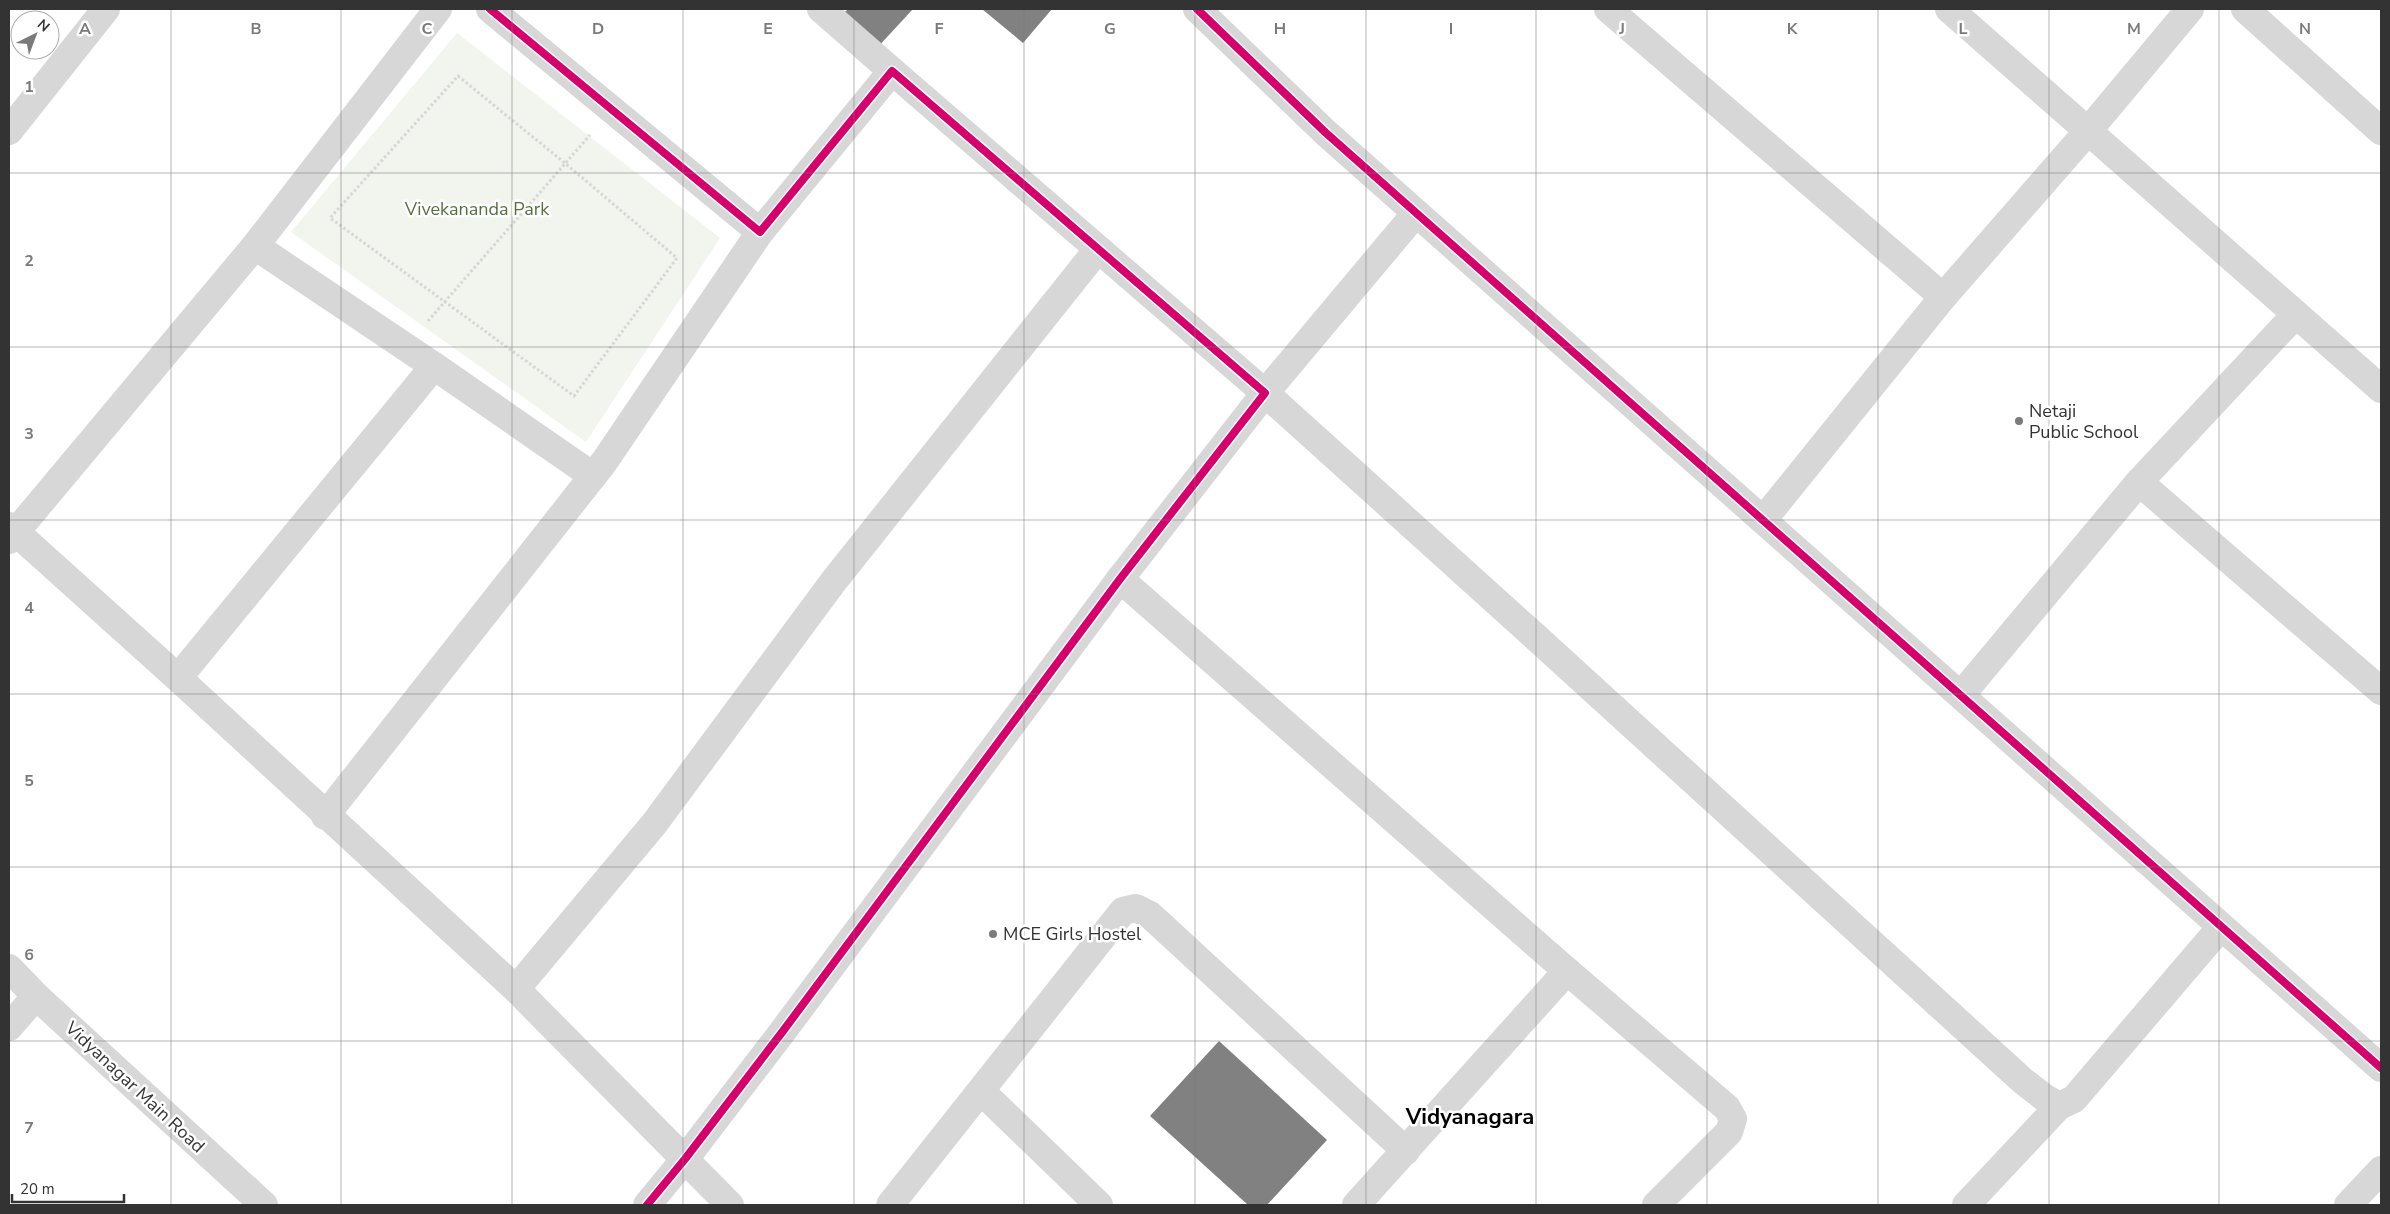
<svg xmlns="http://www.w3.org/2000/svg" width="2390" height="1214" viewBox="0 0 2390 1214" font-family="'Nunito Sans',sans-serif">
	<rect width="100%" height="100%" fill="#fff"/>
	<polygon fill="#f1f5ed" points="457,33 720,238 586,442 291,232"/>
	<g fill="#818181">
		<polygon points="848,9 913,9 876,49 841,16"/>
		<polygon points="982,9 1052,9 1023,43"/>
		<polygon points="1219,1041 1327,1140 1267,1205 1248,1205 1150,1116"/>
	</g>
	<g fill="none" stroke-linecap="round" stroke-linejoin="round">
		<g stroke="#d6d6d6" stroke-width="3" stroke-dasharray="2.5 2.5" stroke-linecap="butt">
			<polygon points="458,76 566,164 677,258 574,396 330,218"/>
			<polyline points="428,321 590,135"/>
		</g>
		<g stroke="#d7d7d7" stroke-width="28">
			<polyline points="490,9 760,232 892,71 1265,393 1120,579 783,1031 685,1159 647,1205"/>
			<polyline points="821,9 892,71"/>
			<polyline points="1197,9 1326,133 2381,1068"/>
			<polyline points="1608,9 1943,297 1763,520"/>
			<polyline points="2190,9 2088,131 2381,389"/>
			<polyline points="2245,9 2381,131"/>
			<polyline points="9,131 106,9"/>
			<polyline points="1416,213 1265,393 1529,631 2023,1081 2045,1098 2059,1106 2074,1099 2221,927"/>
			<polyline points="255,246 438,9"/>
			<polyline points="1943,297 2088,131 1949,9"/>
			<polyline points="2296,314 2139,482 2381,691"/>
			<polyline points="9,526 178,678 516,989 730,1205"/>
			<polyline points="9,540 255,246 434,366 593,476"/>
			<polyline points="1120,579 1567,971 1727,1108 1733,1119 1729,1132 1656,1205"/>
			<polyline points="178,678 434,366"/>
			<polyline points="1961,695 2139,482"/>
			<polyline points="325,816 604,462 760,232"/>
			<polyline points="9,968 36,996 264,1205"/>
			<polyline points="516,989 654,824 833,582 1098,249"/>
			<polyline points="9,1027 36,996"/>
			<polyline points="981,1091 1099,1205"/>
			<polyline points="890,1205 1123,911 1136,908 1150,915 1406,1151"/>
			<polyline points="1356,1205 1567,971"/>
			<polyline points="1966,1205 2059,1106"/>
			<polyline points="2348,1205 2381,1170"/>
		</g>
		<g stroke="#fff" stroke-width="11">
			<g id="cycleway">
				<polyline points="490,9 760,232 892,71 1265,393 1120,579 783,1031 685,1159 647,1205"/>
				<polyline points="1197,9 1326,133 2381,1068"/>
			</g>
		</g>
		<use href="#cycleway" stroke="#d6006c" stroke-width="8"/>
	</g>
	<path fill="none" stroke="#7a7a7a" stroke-width="1" stroke-opacity="0.55" d="M171,9V1205M341,9V1205M512,9V1205M683,9V1205M854,9V1205M1024,9V1205M1195,9V1205M1366,9V1205M1536,9V1205M1707,9V1205M1878,9V1205M2049,9V1205M2219,9V1205M9,173H2381M9,347H2381M9,520H2381M9,694H2381M9,867H2381M9,1041H2381"/>
	<g fill="#7a7a7a" stroke="#fff" stroke-width="2">
		<circle cx="2019" cy="421" r="5"/>
		<circle cx="993" cy="934" r="5"/>
	</g>
	<g text-anchor="middle" dominant-baseline="central" stroke-width="5" stroke-linejoin="round" paint-order="stroke">
		<g font-size="18" fill="#56703f" stroke="#fff">
			<text x="477" y="209">Vivekananda Park</text>
		</g>
		<g font-size="18" fill="#333" stroke="#fff" text-anchor="start">
			<text x="2029" y="411">Netaji<tspan x="2029" dy="21">Public School</tspan></text>
			<text x="1003" y="934">MCE Girls Hostel</text>
		</g>
		<g font-size="18" fill="#333" stroke="#fff">
			<text transform="translate(135 1087) rotate(43)">Vidyanagar Main Road</text>
		</g>
		<g font-size="22" font-weight="bold" fill="#000" stroke="#fff">
			<text x="1470" y="1117">Vidyanagara</text>
		</g>
	</g>
	<g font-size="16" text-anchor="middle" font-weight="bold" fill="#7a7a7a" stroke="#fff" stroke-width="5" stroke-linejoin="round" paint-order="stroke">
		<text x="85" y="34">A</text>
		<text x="256" y="34">B</text>
		<text x="427" y="34">C</text>
		<text x="598" y="34">D</text>
		<text x="768" y="34">E</text>
		<text x="939" y="34">F</text>
		<text x="1110" y="34">G</text>
		<text x="1280" y="34">H</text>
		<text x="1451" y="34">I</text>
		<text x="1622" y="34">J</text>
		<text x="1792" y="34">K</text>
		<text x="1963" y="34">L</text>
		<text x="2134" y="34">M</text>
		<text x="2305" y="34">N</text>
		<text x="29" y="92">1</text>
		<text x="29" y="266">2</text>
		<text x="29" y="439">3</text>
		<text x="29" y="613">4</text>
		<text x="29" y="786">5</text>
		<text x="29" y="960">6</text>
		<text x="29" y="1133">7</text>
	</g>
	<rect width="2390" height="1214" fill="none" stroke="#333333" stroke-width="20"/>
	<g transform="translate(35 35) rotate(42)"><circle r="24" fill="#ffffff" stroke="#adadad"/>
	<path d="M0-4L9 19L0 12L-9 19Z" fill="#7a7a7a"/>
	<text y="-8" font-size="14" font-weight="bold" text-anchor="middle" fill="#333333">N</text>
	</g>
	<path d="M12 1194v8h112v-8" fill="none" stroke="#333333" stroke-width="2.5"/>
	<text x="20" y="1194" font-size="15" fill="#333333" stroke="#ffffff" stroke-width="4" paint-order="stroke">20 m</text>
</svg>
